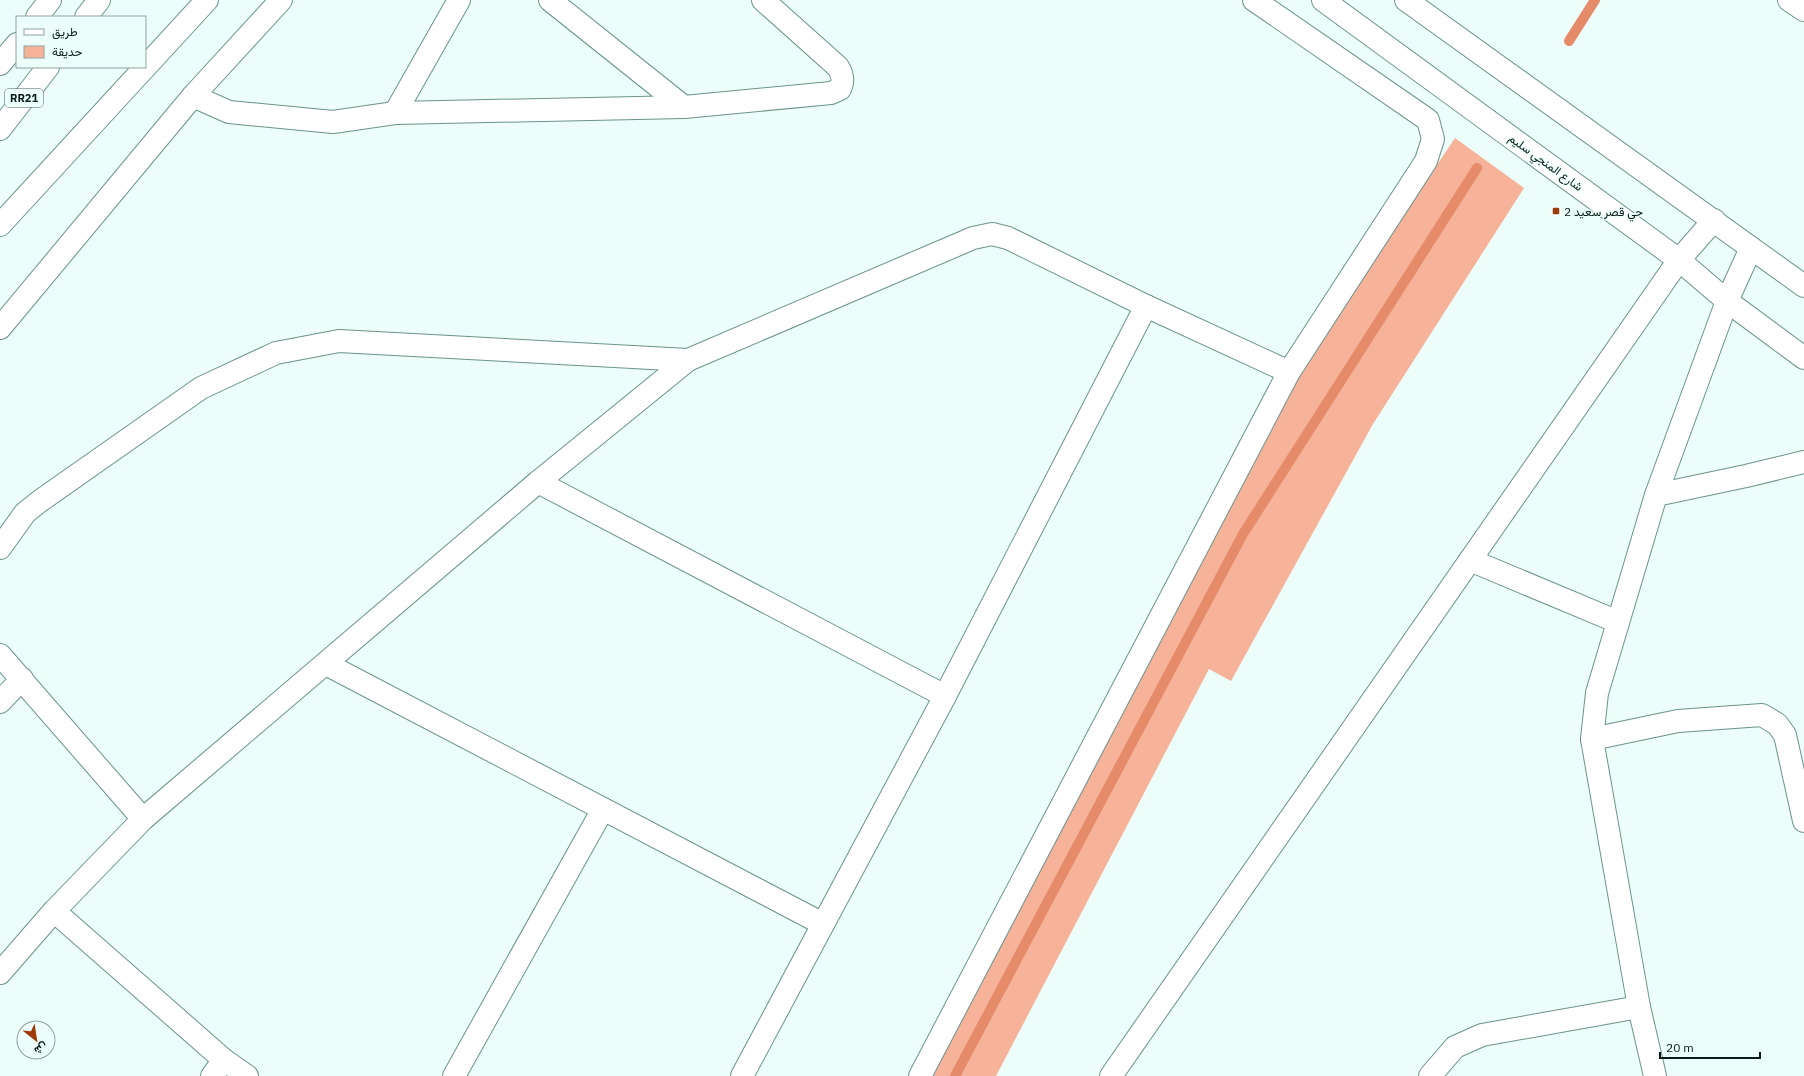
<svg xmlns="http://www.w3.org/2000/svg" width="1804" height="1076" viewBox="0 0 1804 1076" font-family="'IBM Plex Sans',Vazirmatn,sans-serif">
	<rect width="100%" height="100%" fill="#ecfdfa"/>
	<polygon fill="#f6b39a" points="1455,138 1524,188 1373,424 1231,681 1209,669 996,1076 932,1076 1288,387"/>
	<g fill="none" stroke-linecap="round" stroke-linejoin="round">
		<g stroke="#e58b6a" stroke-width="10">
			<polyline points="1569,41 1595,0"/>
			<polyline points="955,1076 1243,534 1477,168"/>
		</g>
		<g stroke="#6b938c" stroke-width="24">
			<g id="street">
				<polyline points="550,0 684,107"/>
				<polyline points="1789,0 1804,10"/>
				<path d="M193,96L229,112L333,122L395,113L684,107L831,93L840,89C844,81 843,75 838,67L763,0"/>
				<polyline points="395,113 459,0"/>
				<polyline points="0,328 193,96 281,0"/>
				<polyline points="538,482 945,696"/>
				<polyline points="1656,495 1746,476 1804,462"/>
				<polyline points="0,548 25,513 40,501 201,388 276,353 339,341 688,360"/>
				<polyline points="1470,560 1618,622"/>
				<polyline points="0,655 143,819"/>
				<polyline points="326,664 823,924"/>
				<polyline points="0,702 22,679"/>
				<polyline points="1592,739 1678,721 1762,715 1777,724 1785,735 1804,821"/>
				<polyline points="54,911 224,1060 247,1076"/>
				<polyline points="0,973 54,911 143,819 538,482 688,360 973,238 992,234 1008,238 1146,306 1289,372"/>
				<polyline points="212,1076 224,1060"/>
				<polyline points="454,1076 603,809"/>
				<polyline points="742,1076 945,696 1146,306"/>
				<polyline points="920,1076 1289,372 1426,161 1433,139 1428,120 1254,0"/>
				<polyline points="1111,1076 1679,260 1714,220"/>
				<polyline points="1430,1076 1455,1047 1482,1035 1639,1007"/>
				<polyline points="1655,1076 1639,1007 1592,739 1597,693 1656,495 1727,301 1751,248"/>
			</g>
		</g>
		<g stroke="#6b938c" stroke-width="24">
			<g id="secondary">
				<polyline points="1323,0 1679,260 1727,301 1804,358"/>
				<polyline points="1406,0 1804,286"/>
			</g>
		</g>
		<g stroke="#6b938c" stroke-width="24">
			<g id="highway">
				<polyline points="37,17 50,0"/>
				<polyline points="86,17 99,0"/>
				<polyline points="0,64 17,44"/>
				<polyline points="0,129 48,67"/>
				<polyline points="0,225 207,0"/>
			</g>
		</g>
		<use href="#street" stroke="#fff" stroke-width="22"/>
		<use href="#secondary" stroke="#fff" stroke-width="22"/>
		<use href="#highway" stroke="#fff" stroke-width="22"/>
	</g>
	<rect fill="#9e3909" stroke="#ecfdfa" stroke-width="1.5" x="1552" y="207" width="8" height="8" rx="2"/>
	<g text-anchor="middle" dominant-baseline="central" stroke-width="3" stroke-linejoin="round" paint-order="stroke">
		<rect fill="#ecfdfa" stroke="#4c5d5a" stroke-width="1" x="5" y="89" width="38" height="18" rx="3"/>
		<g font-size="11" font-weight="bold" fill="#081916">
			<text x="24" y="98">RR21</text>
		</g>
		<g font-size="12" fill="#081916" stroke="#ecfdfa">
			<text transform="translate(1546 162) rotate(36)">شارع المنجي سليم</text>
		</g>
		<g font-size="12" fill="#081916" stroke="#ecfdfa" text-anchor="start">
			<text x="1564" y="211">2 حي قصر سعيد</text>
		</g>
	</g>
	<rect x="16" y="16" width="130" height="52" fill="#ecfdfa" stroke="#91a29f"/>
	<rect x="24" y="29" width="20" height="6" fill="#ffffff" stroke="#91a29f"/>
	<text x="52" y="36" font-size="12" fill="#081916">طريق</text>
	<rect x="24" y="46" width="20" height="12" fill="#f6b39a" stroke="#91a29f"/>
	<text x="52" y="56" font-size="12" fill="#081916">حديقة</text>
	<g transform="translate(36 1040) rotate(150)"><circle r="19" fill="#ecfdfa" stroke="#91a29f"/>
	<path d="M0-3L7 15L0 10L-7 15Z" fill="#9e3909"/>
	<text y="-6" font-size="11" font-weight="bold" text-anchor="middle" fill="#081916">ش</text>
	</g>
	<path d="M1660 1052v6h100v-6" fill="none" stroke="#081916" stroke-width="2"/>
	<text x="1666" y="1052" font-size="12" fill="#081916" stroke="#ecfdfa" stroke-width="3" paint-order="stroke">20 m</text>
</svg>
